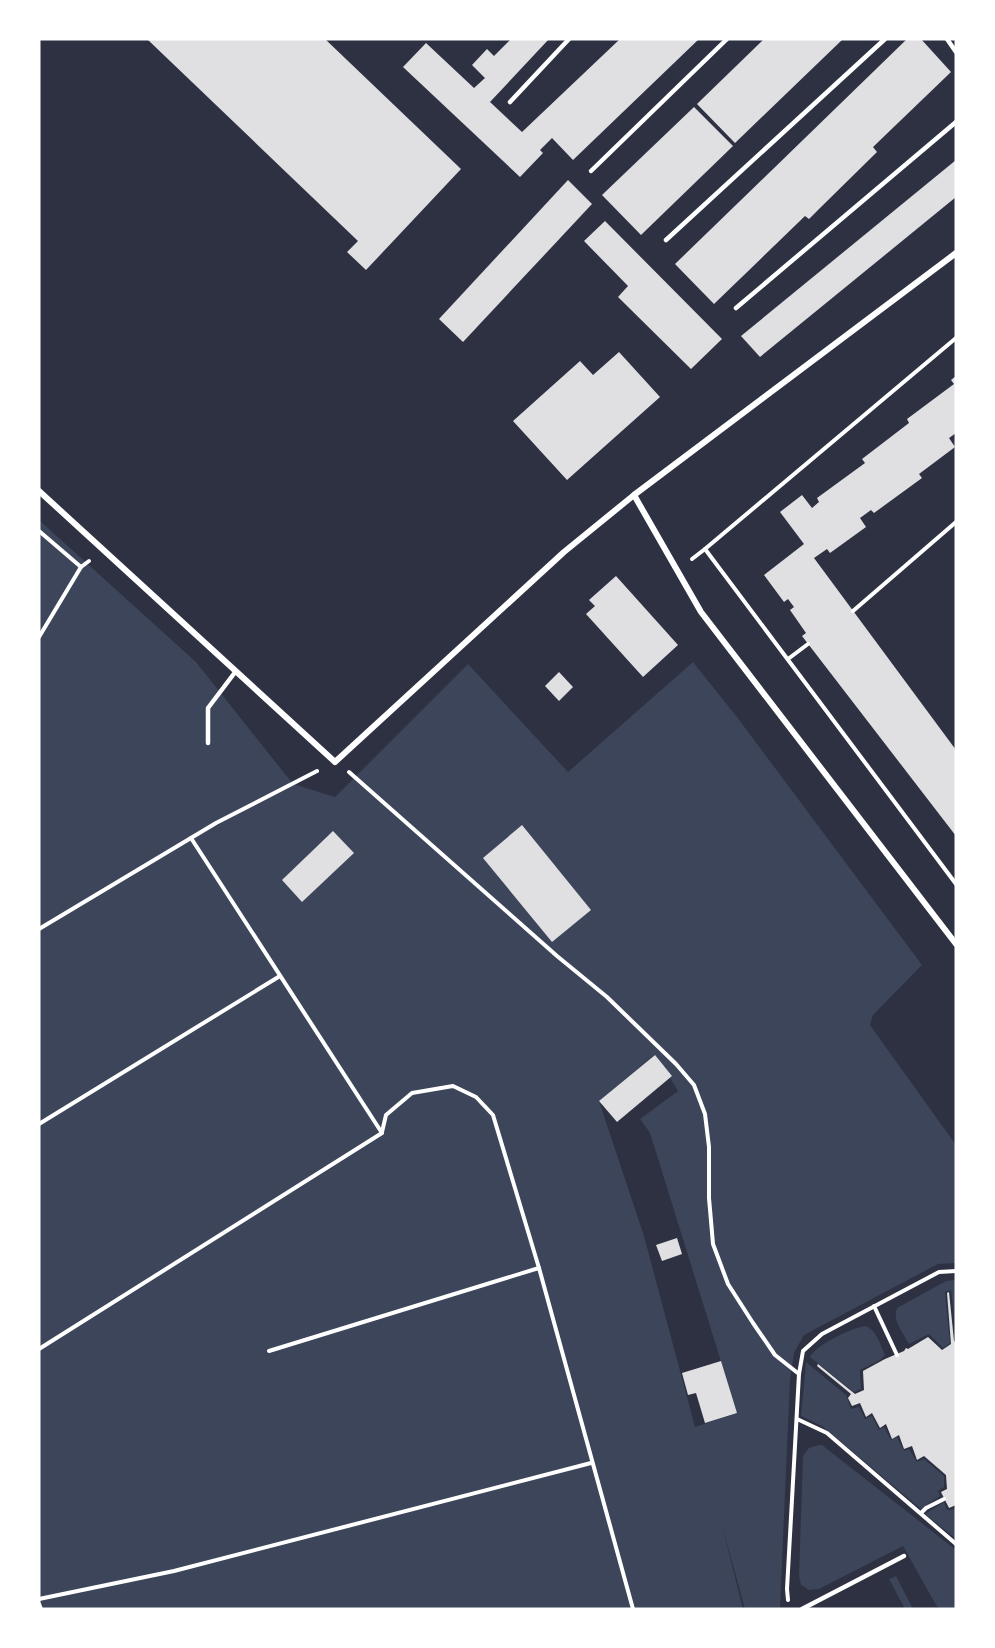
<svg xmlns="http://www.w3.org/2000/svg" width="995" height="1648" viewBox="0 0 995 1648" font-family="'DejaVu Sans',sans-serif">
	<rect width="100%" height="100%" fill="#2d3142"/>
	<g fill="#3c4559" fill-rule="evenodd">
		<path d="M39,520L196,662L293,784L335,797L468,664L568,772L693,662L737,717L922,965L873,1015L870,1025L956,1145V1263L938,1264L804,1335L794,1353L790,1379L780,1609H745L722,1525L743,1609H39ZM654,1055L672,1076L670,1078L678,1091L640,1119L650,1133L737,1413L695,1427L644,1236L599,1101Z"/>
		<path d="M956,1280V1332L951,1290L945,1292L950,1343L943,1348L929,1334L909,1344C903,1333 892,1320 897,1308L946,1281Z"/>
		<path d="M866,1326C877,1331 880,1344 885,1355L880,1360L860,1370L861,1389L854,1392L810,1357C817,1344 851,1328 866,1326Z"/>
		<polygon points="806,1362 846,1395 851,1409 859,1407 865,1419 872,1416 879,1430 884,1427 891,1440 897,1437 904,1451 909,1449 917,1462 924,1459 944,1476 944,1487 938,1491 940,1496 921,1509 822,1426 801,1416"/>
		<polygon points="818,1445 822,1445 956,1550 956,1608 940,1609 936,1605 903,1546 819,1589 809,1590 801,1585 799,1576 803,1456 809,1448"/>
		<polygon points="944,1502 947,1510 956,1509 956,1539 925,1514"/>
		<polygon points="896,1576 913,1609 905,1609 889,1579"/>
	</g>
	<g fill="#e0e0e3">
		<polygon points="147,39 325,39 461,169 366,270 347,252 358,241"/>
		<polygon points="511,39 549,39 490,102 522,132 620,39 699,39 573,160 552,138 540,150 543,153 520,177 403,67 426,43 474,88 485,78 472,65 487,49 494,56"/>
		<polygon points="764,39 843,39 735,143 697,104"/>
		<polygon points="907,39 921,39 951,72 873,147 877,152 819,209 809,219 805,216 714,304 675,264"/>
		<polygon points="694,107 733,146 641,235 602,195"/>
		<polygon points="956,160 956,197 760,357 741,336"/>
		<polygon points="568,180 592,204 463,342 439,319"/>
		<polygon points="605,221 722,339 691,369 618,297 628,286 584,241"/>
		<polygon points="619,352 660,397 567,480 513,421 580,361 593,375"/>
		<polygon points="956,376 956,433 949,438 955,447 919,474 922,478 874,513 871,510 860,518 866,527 830,553 827,549 814,558 956,750 956,836 802,636 806,633 790,610 794,607 788,599 784,602 764,575 804,544 780,512 802,495 812,508 819,502 817,498 865,463 862,459 909,423 907,419 954,384 951,380"/>
		<polygon points="616,576 678,645 643,677 586,614 595,606 589,600"/>
		<polygon points="559,672 573,687 559,701 545,686"/>
		<polygon points="522,825 591,910 552,942 483,858"/>
		<polygon points="333,831 354,853 302,902 282,880"/>
		<polygon points="655,1055 672,1076 617,1122 599,1101"/>
		<polygon points="677,1238 682,1254 662,1261 656,1245"/>
		<polygon points="949,1292 954,1341 956,1343 956,1505 949,1508 941,1492 947,1489 946,1475 924,1456 917,1460 912,1446 904,1449 899,1435 892,1439 886,1424 880,1428 872,1413 866,1417 860,1403 852,1406 848,1398 851,1394 817,1366 818,1364 855,1394 864,1390 863,1371 885,1359 904,1351 906,1348 908,1349 928,1337 942,1350 951,1344 947,1293"/>
		<polygon points="721,1361 737,1413 705,1423 696,1393 688,1395 682,1373"/>
	</g>
	<g fill="none" stroke-linecap="round" stroke-linejoin="round">
		<g stroke="#fff" stroke-width="4">
			<polyline points="956,338 705,549 956,884"/>
			<polyline points="39,531 81,567"/>
			<polyline points="692,559 705,549"/>
			<polyline points="853,611 956,522"/>
			<polyline points="39,637 81,567 89,561"/>
			<polyline points="788,659 808,644"/>
			<polyline points="349,772 557,956 607,997 676,1064 694,1085 705,1114 709,1147 709,1198 713,1244 728,1284 753,1323 775,1355 799,1374"/>
			<polyline points="39,929 216,823 317,771"/>
			<polyline points="39,1124 280,976"/>
			<polyline points="382,1132 386,1115 412,1093 453,1086 476,1097 493,1115 539,1268 633,1609"/>
			<polyline points="874,1306 897,1355"/>
			<polyline points="39,1349 382,1133 191,838"/>
			<polyline points="269,1351 539,1268"/>
			<polyline points="797,1419 827,1433 956,1544"/>
			<polyline points="921,1513 926,1508 944,1499"/>
			<polyline points="39,1599 174,1571 591,1463"/>
			<polyline points="788,1600 787,1589 799,1374 803,1351 822,1334 939,1272 956,1271"/>
			<polyline points="39,1604 41,1609"/>
		</g>
		<g stroke="#fff" stroke-width="4.5">
			<polyline points="947,39 956,52"/>
			<polyline points="510,102 569,39"/>
			<polyline points="591,171 727,39"/>
			<polyline points="666,240 885,39"/>
			<polyline points="736,308 956,122"/>
			<polyline points="208,743 208,708 236,671"/>
			<polyline points="802,1609 904,1556"/>
		</g>
		<g stroke="#fff" stroke-width="6">
			<polyline points="39,491 335,762 564,552 634,495 956,253"/>
			<polyline points="634,495 701,612 956,944"/>
		</g>
	</g>
	<rect width="995" height="1648" fill="none" stroke="#ffffff" stroke-width="81"/>
</svg>
